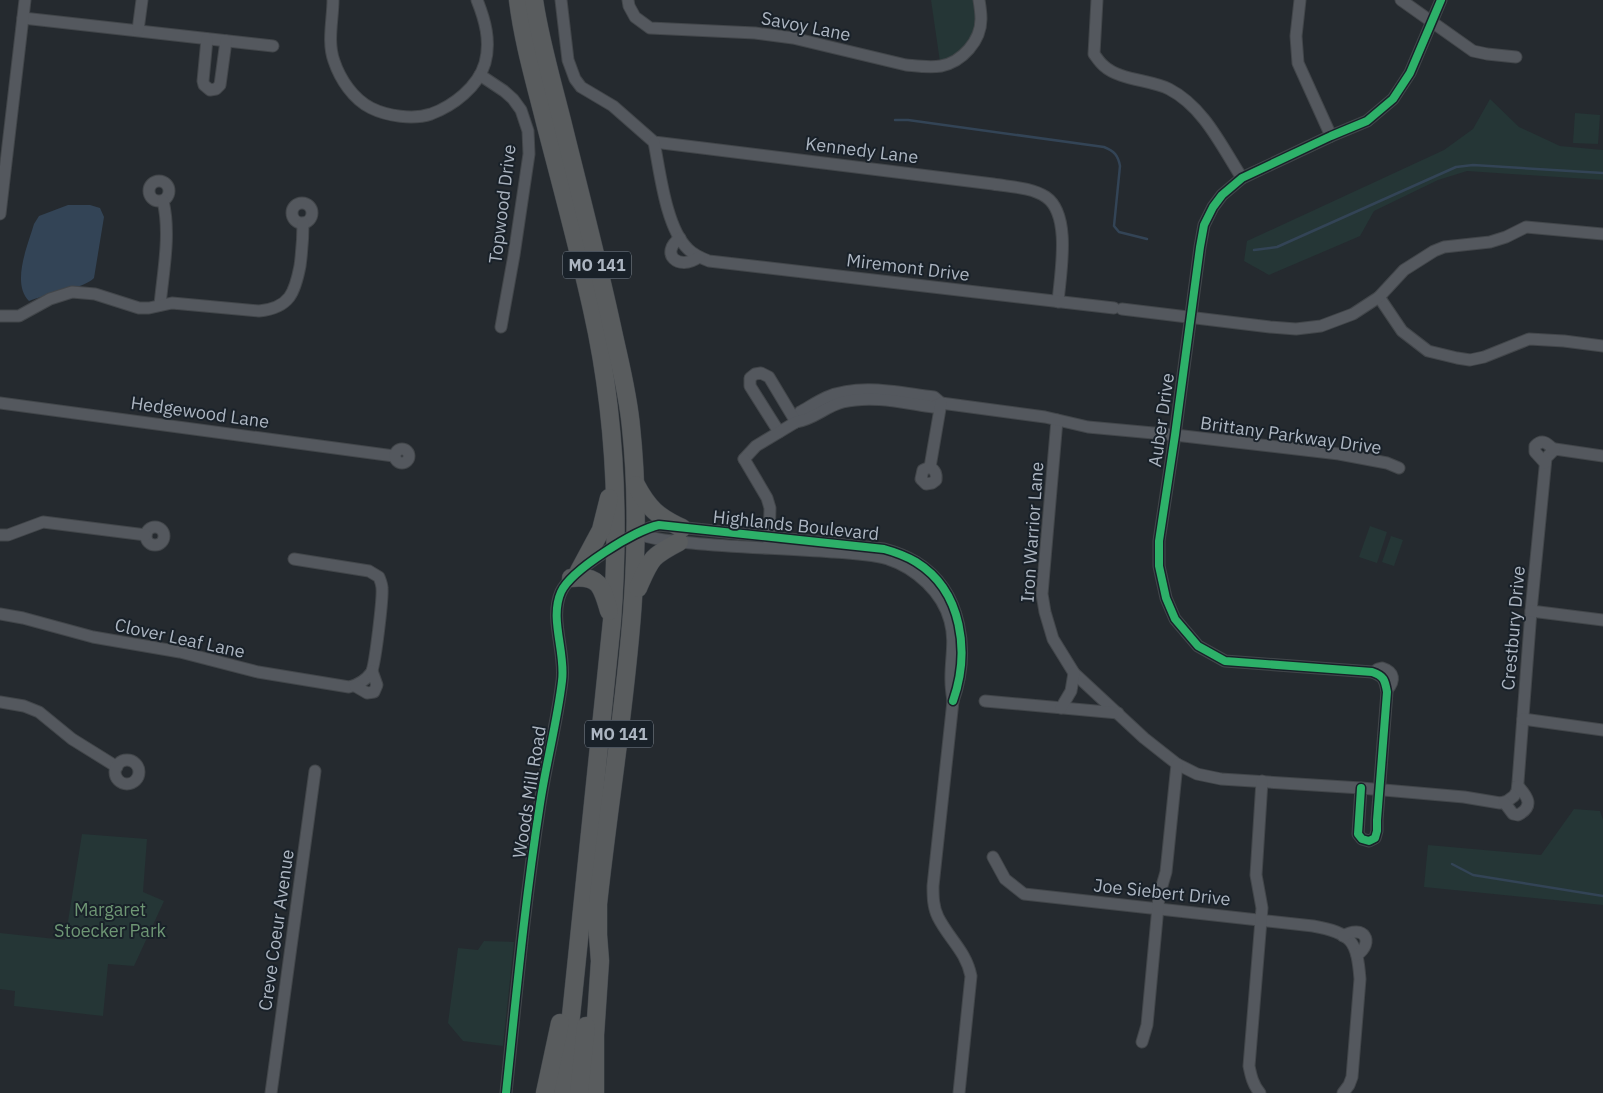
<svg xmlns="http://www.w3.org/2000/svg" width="1603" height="1093" viewBox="0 0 1603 1093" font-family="'IBM Plex Sans',sans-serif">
	<rect width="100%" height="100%" fill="#252a2f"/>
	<g fill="#253636">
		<path d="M931,0H973C981,36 972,47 940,62Z"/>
		<polygon points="1490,99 1519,127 1560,146 1603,150 1603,180 1467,171 1438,180 1374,211 1360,236 1269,275 1244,261 1247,241 1444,150 1473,129"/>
		<polygon points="1575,113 1600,115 1598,144 1573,143"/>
		<polygon points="1370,526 1387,532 1377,563 1359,557"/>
		<polygon points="1391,536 1403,540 1394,566 1382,562"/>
		<polygon points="1574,809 1600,811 1603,820 1603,905 1424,887 1428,845 1541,855"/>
		<polygon points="82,834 147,839 143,892 164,901 134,966 108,964 103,1016 14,1006 15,991 0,989 0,933 65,940"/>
		<polygon points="484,941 514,942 503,1046 463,1041 448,1023 458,948 478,950"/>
	</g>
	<path fill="#334456" d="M68,205H90L100,208L104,217L94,278C84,289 45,294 29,301C11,283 28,245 34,224L39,216Z"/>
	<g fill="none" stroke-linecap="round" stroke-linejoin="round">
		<g stroke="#334456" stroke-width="2.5">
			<path d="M895,120H908L1104,147C1114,151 1118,155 1120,166L1114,226L1119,232L1147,239"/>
			<polyline points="1254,250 1277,247 1456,167 1473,165 1603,173"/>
			<polyline points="1452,864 1473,875 1603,896"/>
		</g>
		<g stroke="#42464a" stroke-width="13">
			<g id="minor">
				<path d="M333,0C333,19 327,42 334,61C340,79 353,99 371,108C387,116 413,120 431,114C453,106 478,87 485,63C491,41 485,20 477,0"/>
				<path d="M561,0L568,60L575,79L581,87L613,106L654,142L993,184C1010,187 1031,187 1046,197C1072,215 1060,275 1058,302"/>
				<path d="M628,0L629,6L635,17L650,28L755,33L793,38L906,65C917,66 930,68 941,66C962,62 981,41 981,19C981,13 980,6 979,0"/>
				<path d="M1097,0L1094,54C1097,58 1100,63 1104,66C1119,80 1151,80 1169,89C1204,107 1222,147 1242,178"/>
				<polyline points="1300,0 1296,36 1298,63 1331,136"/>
				<polyline points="1401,0 1473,51 1487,54 1516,57"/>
				<polyline points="23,18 273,46"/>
				<polyline points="138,30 142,0"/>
				<polyline points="207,39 203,81 204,85 210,90 216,89 220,85 226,41"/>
				<polyline points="480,75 504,91 513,99 521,110 528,131 529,154 514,255 501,327"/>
				<path d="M654,142C660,172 666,228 688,249C694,255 701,258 709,261L1114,308"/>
				<circle cx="159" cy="191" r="10"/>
				<circle cx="302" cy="213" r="10"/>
				<polyline points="0,214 25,0"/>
				<path d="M680,238C659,253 678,272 699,257"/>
				<polyline points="1379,297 1402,331 1428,351 1457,358 1470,360 1484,357 1529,339 1564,341 1603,346"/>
				<path d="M160,305C163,272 171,234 163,201"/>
				<polyline points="1122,309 1270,327 1296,329 1321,326 1353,314 1379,297 1404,270 1434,251 1444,247 1490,242 1506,237 1526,227 1603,234"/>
				<path d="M0,316H19L50,299L72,292L95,294L139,308H149L172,303L259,311C290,308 295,292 300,266C302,251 303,237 303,223"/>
				<polyline points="0,403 394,456"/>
				<polyline points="1057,420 1042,594 1045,612 1053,639 1074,673 1144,738 1177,764 1197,774 1221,779 1361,788 1464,797 1500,803 1506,802 1514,796 1517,791 1518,782 1531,611 1546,458 1555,449 1603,456"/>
				<path d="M796,422L800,412C809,407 818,401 827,397C861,383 899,393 934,397L941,403"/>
				<polyline points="779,432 750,386 750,378 755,374 761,373 769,377 796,422"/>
				<circle cx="402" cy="456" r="7"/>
				<path d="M744,459L756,446L796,422C813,420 826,406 843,402C873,395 904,403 933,407L941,403L1045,417L1088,427L1175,435L1339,454L1387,463L1399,468"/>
				<polyline points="744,459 767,498 770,508 769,543"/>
				<path d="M1545,463L1535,452V446C1543,438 1548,444 1554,450"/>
				<path d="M930,467C935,470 937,473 936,480L932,483L926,484L921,479L923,470L930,467L941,403"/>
				<circle cx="155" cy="536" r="9"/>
				<path d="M636,533C654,540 673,541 692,543C739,548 785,548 832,552C850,553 870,554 888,559C916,568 943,593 950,621C956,642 950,661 951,682C951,688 952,694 953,701L933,886C933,896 933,907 938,917C949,939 966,951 971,976L959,1093"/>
				<polyline points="0,535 8,535 43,522 146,535"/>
				<polyline points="1531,611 1603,620"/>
				<path d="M0,614L23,618L93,637L180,652L258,672L349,687C358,685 365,681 371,673C375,667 383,598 382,588C382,584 380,580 379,577L369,571L294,559"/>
				<path d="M1374,672L1378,669L1382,668C1395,672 1395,681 1387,690"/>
				<polyline points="355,686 367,693 374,692 377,685 372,671"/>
				<polyline points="985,701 1118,713"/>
				<polyline points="0,702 24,706 39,712 72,739 117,767"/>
				<polyline points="1061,708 1071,691 1074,673"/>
				<polyline points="1523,719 1603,730"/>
				<circle cx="127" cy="772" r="12"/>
				<path d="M1361,788L1358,834L1362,839L1369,841L1375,838L1377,831V820L1387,692C1385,680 1384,676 1372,672L1225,661L1198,646L1175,619L1166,598L1159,566V541L1175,435L1200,247L1204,225L1213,207L1222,195L1242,178L1331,136L1367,121L1393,99L1410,73L1441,0"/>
				<path d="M1504,802L1513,814L1518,815C1535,806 1527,796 1518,786"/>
				<path d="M993,857L1005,879L1024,894L1313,926C1352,933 1357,941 1360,979L1352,1077L1349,1085L1343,1093"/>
				<path d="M1343,936C1364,924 1375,942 1357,955"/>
				<polyline points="1142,1042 1147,1025 1159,896 1166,872 1177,764"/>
				<polyline points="271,1093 315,771"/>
				<path d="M506,1093C516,997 525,900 540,804C546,763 557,723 562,681C566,652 549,619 561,592C571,570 635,530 659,525L884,549C895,552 906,556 916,562C963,591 970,653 953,701"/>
				<path d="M1260,1093C1253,1085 1251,1076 1249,1066L1262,908L1256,875L1262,781"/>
			</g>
		</g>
		<g stroke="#41464b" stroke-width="19">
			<g id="highway">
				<path d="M518,0C523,41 535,82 545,122C561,184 578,246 592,309C615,411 620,516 612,621L563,1093"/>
				<path d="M534,0C540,41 552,81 562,121C579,190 597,258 612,327C619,360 628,393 631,427C648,587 615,745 598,904V935L600,961L595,1035V1093"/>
				<path d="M636,485C648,508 658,517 682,528"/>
				<polyline points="579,571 601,530 609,498"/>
				<path d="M571,578C599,575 602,586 609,611"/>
				<path d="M638,588C651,559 650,557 679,542"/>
				<polyline points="545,1093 560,1023"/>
				<polyline points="579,1093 586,1026"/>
			</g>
		</g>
		<use href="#minor" stroke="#54585e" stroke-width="11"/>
		<use href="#highway" stroke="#595c5e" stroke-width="18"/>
		<g stroke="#192129" stroke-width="11">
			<g id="cycleway">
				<path d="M1361,788L1358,834L1362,839L1369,841L1375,838L1377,831V820L1387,692C1385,680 1384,676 1372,672L1225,661L1198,646L1175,619L1166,598L1159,566V541L1175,435L1200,247L1204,225L1213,207L1222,195L1242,178L1331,136L1367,121L1393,99L1410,73L1441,0"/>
				<path d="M506,1093C516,997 525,900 540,804C546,763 557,723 562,681C566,652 549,619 561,592C571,570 635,530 659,525L884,549C895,552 906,556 916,562C963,591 970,653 953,701"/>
			</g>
		</g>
		<use href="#cycleway" stroke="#2db169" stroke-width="8"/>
	</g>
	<g text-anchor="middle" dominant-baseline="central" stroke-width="4" stroke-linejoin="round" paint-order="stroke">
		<g fill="#192129" stroke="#818994" stroke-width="1">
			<rect x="563" y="251.5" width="68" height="27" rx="4"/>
			<rect x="585" y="720.5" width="68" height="27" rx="4"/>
		</g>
		<g font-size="16" font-weight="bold" fill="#adb6c2">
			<text x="597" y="265">MO 141</text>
			<text x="619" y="734">MO 141</text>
		</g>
		<g font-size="18" fill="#adb6c2" stroke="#192129">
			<text transform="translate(806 26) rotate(11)">Savoy Lane</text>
			<text transform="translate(862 150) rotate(7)">Kennedy Lane</text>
			<text transform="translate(502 204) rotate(-83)">Topwood Drive</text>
			<text transform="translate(908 267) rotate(7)">Miremont Drive</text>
			<text transform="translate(200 412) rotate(8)">Hedgewood Lane</text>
			<text transform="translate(1161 420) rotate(-82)">Auber Drive</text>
			<text transform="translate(1291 435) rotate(8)">Brittany Parkway Drive</text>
			<text transform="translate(796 525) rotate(6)">Highlands Boulevard</text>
			<text transform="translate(1032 532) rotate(-86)">Iron Warrior Lane</text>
			<text transform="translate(1513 628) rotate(-85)">Crestbury Drive</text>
			<text transform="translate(180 638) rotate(12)">Clover Leaf Lane</text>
			<text transform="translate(529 792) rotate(-81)">Woods Mill Road</text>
			<text transform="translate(1162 892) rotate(6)">Joe Siebert Drive</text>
			<text transform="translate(276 930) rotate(-82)">Creve Coeur Avenue</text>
		</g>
		<g font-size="18" fill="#6e9674" stroke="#192129">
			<text x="110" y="909">Margaret<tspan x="110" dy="21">Stoecker Park</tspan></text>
		</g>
	</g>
</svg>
